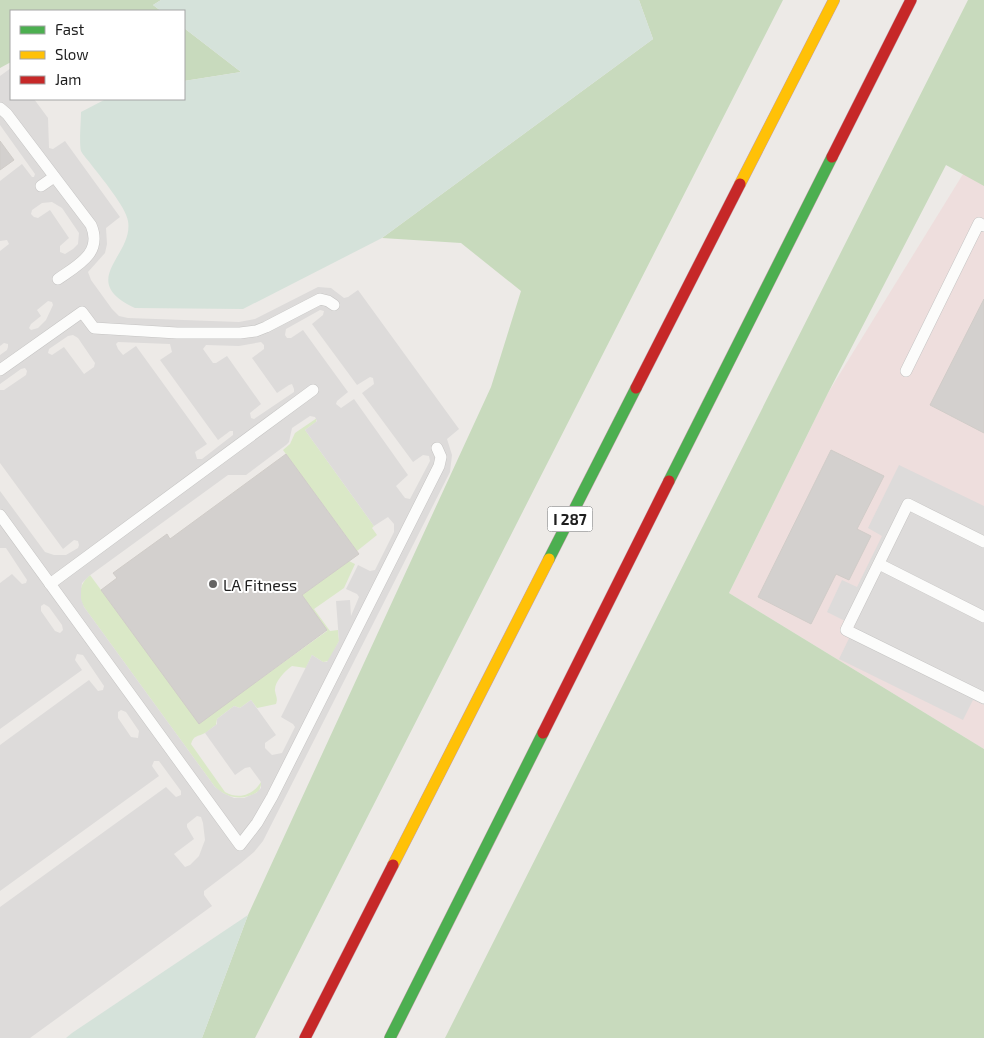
<svg xmlns="http://www.w3.org/2000/svg" width="984" height="1038" viewBox="0 0 984 1038" font-family="'Exo 2',sans-serif">
	<rect width="100%" height="100%" fill="#edeae7"/>
	<polygon fill="#eededd" points="984,140 984,749 729,593 828,393"/>
	<g fill="#dae8c7">
		<polygon points="317,418 316,422 305,430 374,526 372,528 377,535 357,551 283,450 290,444 295,433"/>
		<path d="M349,561L355,564L344,588L314,609L330,631L338,630L339,641L329,661L323,662L312,655L306,668L292,666C285,671 274,682 275,691C276,697 278,698 276,704L257,708L251,700L240,708L234,706L217,719L216,725C212,727 208,732 205,733C197,737 194,735 191,744L225,792C239,800 253,795 261,782V785L259,791C245,801 227,799 215,787L84,607C77,596 80,583 90,575L199,723L327,631L302,595Z"/>
	</g>
	<g fill="#c8dabd">
		<polygon points="0,0 161,0 153,5 161,11 11,11 11,62 0,68"/>
		<polygon points="639,0 783,0 255,1038 202,1038 248,915 491,387 521,291 461,243 382,238 653,39"/>
		<polygon points="968,0 984,0 984,186 946,165 828,393 729,593 984,749 984,1038 445,1038"/>
		<polygon points="184,28 241,72 184,81"/>
	</g>
	<g fill="#d5e2da">
		<path d="M161,0H639L653,39L382,238L243,309L135,308C76,280 134,256 128,221C126,207 100,176 90,163C88,160 83,155 81,151C79,144 81,121 81,112L106,99H184V81L241,72L184,28V11H161L153,5Z"/>
		<polygon points="248,915 202,1038 66,1038 72,1033"/>
	</g>
	<g fill="#dddbda" fill-rule="evenodd">
		<path d="M11,68V99H34L48,118L49,148L53,149L65,141L120,217L106,228L107,244L105,253L88,272L91,280L112,309L119,316L128,318L239,322L255,319L318,287L331,288L344,298L348,297L358,290L459,429L447,439L452,455L450,472L263,841L254,852L241,863L204,891V895L212,906L30,1038H0V907L166,787L176,797L181,795V791L159,761H154L152,766L159,776L0,891V745L89,680L98,691L103,690L104,686L83,655L77,654L75,660L82,670L0,729V583L12,574L22,584L26,583L27,580L6,548H0V491L45,552L54,555H66L78,548L79,545L78,541L74,540L63,549L0,463V390H4L26,375L27,371L25,368L21,369L0,384V355L7,350L8,347V344L4,343L0,346V251L9,244L7,240L0,241V181L22,164L32,177H34L35,174L0,125V76ZM52,202L62,208L79,233L78,244L73,249L65,254L60,252V246L69,238L50,210L38,218L34,217L31,214L32,210L42,203ZM48,301L52,302L53,305L46,320L38,328L31,330L29,328L31,324L41,316L37,310ZM320,310L324,311L323,315L312,324L357,385L370,377L373,378L374,384L362,393L413,462L423,455L429,456L430,461L410,499L405,498L396,486L408,475L354,399L341,408L336,404L337,401L348,392L303,330L291,338H287L285,335L286,329ZM73,335L78,338L95,363L94,367L84,374L64,347L52,355L48,353L49,349L68,336ZM118,342L170,344L172,352L160,360L218,440L230,431H233V435L202,459H197L195,452L207,444L136,346L123,355L118,349L116,344ZM261,342L264,345V349L252,358L277,393L289,385L292,384L294,389V392L254,419L251,418L250,413L261,404L227,356L216,363H213L203,349L206,345L239,346ZM310,416L315,417L317,421L305,430L374,526L388,517L394,524V532L375,570L370,571L358,565L346,589L357,594L359,597L351,616L350,600L336,601L339,641L327,662H323L312,655L281,717L293,724L295,727L282,753L272,755L265,748V743L276,735L251,700L240,708L234,706L217,719V724L205,733L235,775L245,768L250,767L261,782V788L256,793L244,798H234L223,793L215,787L84,607L81,599V591L82,583L89,576L228,475H246L286,445L289,442L292,428ZM44,604L49,607L62,625L63,630L60,633L55,631L41,611V606ZM121,710L126,712L139,731L138,738L131,737L118,718V712ZM197,816L201,817L203,823L205,840L199,856L190,865L185,867L174,854L194,839L187,827V824Z"/>
		<polygon points="899,465 984,506 984,705 973,700 963,720 839,659 855,626 827,612 842,580 857,587 882,536 868,528"/>
	</g>
	<g fill="#d3d0ce" stroke="#d0ccc8">
		<polygon points="0,141 14,160 0,170"/>
		<polygon points="984,299 984,433 930,405"/>
		<polygon points="831,450 884,476 857,529 871,536 849,580 836,574 811,624 758,597"/>
		<polygon points="286,454 359,554 302,595 327,630 199,724 101,590 117,578 113,573 167,534 170,539"/>
	</g>
	<g fill="none" stroke-linecap="round" stroke-linejoin="round">
		<g stroke="#c5c4c3" stroke-width="12">
			<g id="lane">
				<path d="M0,108L7,114L91,225C103,253 78,265 58,279"/>
				<polyline points="41,186 54,177"/>
				<polyline points="0,370 82,312 94,328 177,333 240,333 256,331 266,327 320,299 328,301 334,305"/>
				<polyline points="906,371 979,223 984,226"/>
				<polyline points="0,515 240,845 257,823 272,797 439,466 441,457 437,448"/>
				<polyline points="984,542 908,504 846,630 984,698"/>
				<polyline points="879,564 984,617"/>
				<polyline points="50,584 313,390"/>
			</g>
		</g>
		<g stroke="#c19fa9" stroke-width="12">
			<g id="fast">
				<polyline points="669,481 832,157"/>
				<polyline points="549,559 636,388"/>
				<polyline points="390,1038 543,733"/>
			</g>
		</g>
		<g stroke="#c19fa9" stroke-width="12">
			<g id="slow">
				<polyline points="740,184 834,0"/>
				<polyline points="393,865 549,559"/>
			</g>
		</g>
		<g stroke="#c19fa9" stroke-width="12">
			<g id="jam">
				<polyline points="832,157 911,0"/>
				<polyline points="636,388 740,184"/>
				<polyline points="543,733 669,481"/>
				<polyline points="305,1038 393,865"/>
			</g>
		</g>
		<use href="#lane" stroke="#fcfcfb" stroke-width="11"/>
		<use href="#fast" stroke="#4caf50" stroke-width="11"/>
		<use href="#slow" stroke="#ffc107" stroke-width="11"/>
		<use href="#jam" stroke="#c62828" stroke-width="11"/>
	</g>
	<circle fill="#666564" stroke="#fff" stroke-width="2" cx="213" cy="584" r="5"/>
	<g text-anchor="middle" dominant-baseline="central" stroke-width="4" stroke-linejoin="round" paint-order="stroke">
		<rect fill="#fff" stroke="#626262" stroke-width="1" x="547.5" y="506.5" width="45" height="25" rx="4"/>
		<g font-size="15" font-weight="bold" fill="#1e1e1e">
			<text x="570" y="519">I 287</text>
		</g>
		<g font-size="16" fill="#1e1e1e" stroke="#fff" text-anchor="start">
			<text x="223" y="584">LA Fitness</text>
		</g>
	</g>
	<rect x="10" y="10" width="175" height="90" fill="#ffffff" stroke="#a5a5a5"/>
	<rect x="20" y="26" width="25" height="8" fill="#4caf50" stroke="#a5a5a5"/>
	<text x="55" y="35" font-size="15" fill="#1e1e1e">Fast</text>
	<rect x="20" y="51" width="25" height="8" fill="#ffc107" stroke="#a5a5a5"/>
	<text x="55" y="60" font-size="15" fill="#1e1e1e">Slow</text>
	<rect x="20" y="76" width="25" height="8" fill="#c62828" stroke="#a5a5a5"/>
	<text x="55" y="85" font-size="15" fill="#1e1e1e">Jam</text>
</svg>
